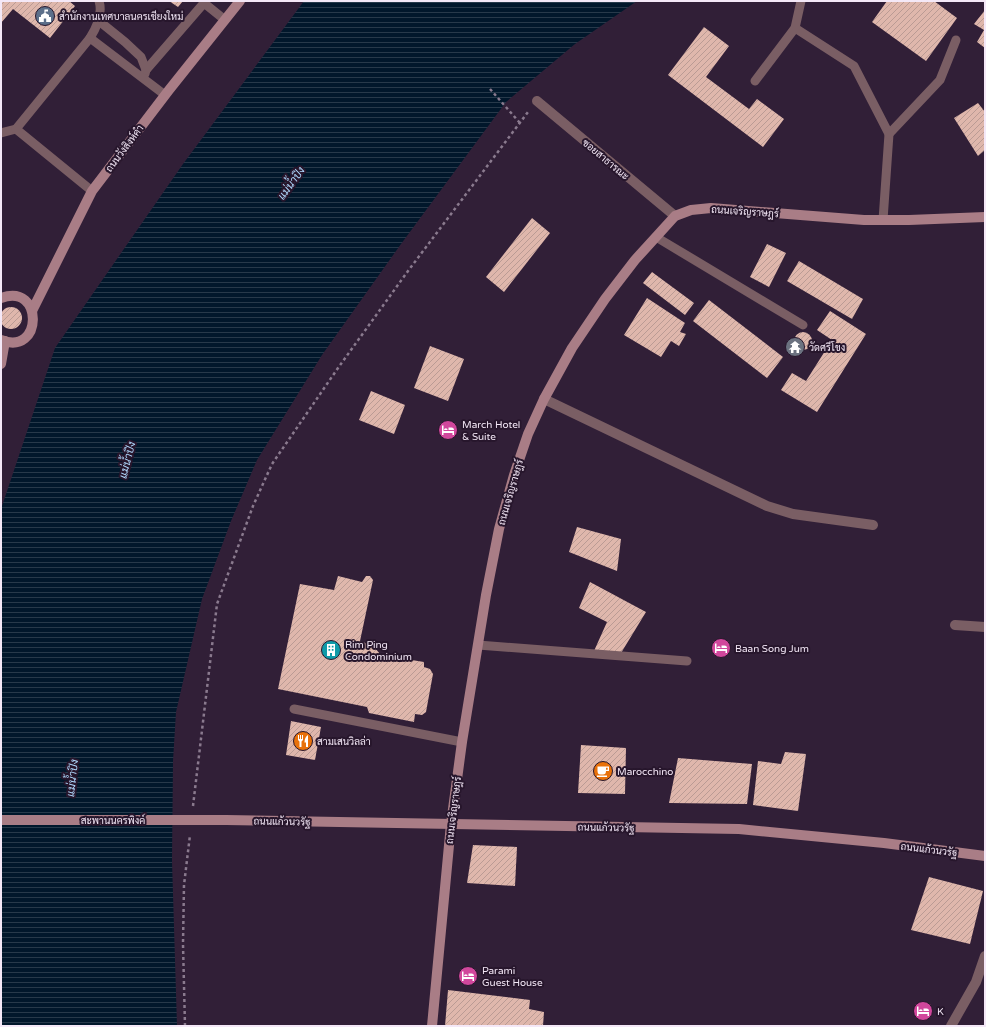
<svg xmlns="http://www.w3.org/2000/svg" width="986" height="1027" viewBox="0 0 986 1027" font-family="'Varela Round',Sarabun,sans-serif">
<defs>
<pattern id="water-rules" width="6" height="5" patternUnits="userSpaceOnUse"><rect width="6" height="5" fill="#01172b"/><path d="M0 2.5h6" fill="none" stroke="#27394a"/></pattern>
<pattern id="building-hatch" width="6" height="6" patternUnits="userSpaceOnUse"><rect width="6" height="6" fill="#dfb7ac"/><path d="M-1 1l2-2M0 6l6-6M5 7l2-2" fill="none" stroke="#ba9b94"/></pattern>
</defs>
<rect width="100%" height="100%" fill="#311f37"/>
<polygon fill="url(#water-rules)" points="304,1 637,1 575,44 506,102 401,244 322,355 257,460 231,521 202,599 176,712 173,761 172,861 177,1026 1,1026 1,509 55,348 183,164"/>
<g fill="url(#building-hatch)">
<polygon points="1,1 69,1 75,6 50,38 13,9 1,23"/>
<polygon points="169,1 183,1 178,7"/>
<polygon points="887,1 934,1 957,18 926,61 872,22"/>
<polygon points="985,10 985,48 977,42 984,30 974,24"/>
<polygon points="704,27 729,46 706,77 749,109 757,99 784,119 763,147 668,75"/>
<polygon points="978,103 985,112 985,150 978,156 954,118"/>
<polygon points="532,218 550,233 504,292 486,277"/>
<polygon points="767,244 786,253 769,287 750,277"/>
<polygon points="799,261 863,299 852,319 787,281"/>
<polygon points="652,272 694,303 685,315 643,283"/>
<polygon points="647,298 685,323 680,332 686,334 679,346 671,341 661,357 624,335"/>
<polygon points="709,300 783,357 767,378 693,321"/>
<circle cx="11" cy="318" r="11"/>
<polygon points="830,311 866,334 817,412 781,390 792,373 806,381 832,340 817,330"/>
<circle cx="803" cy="341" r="9"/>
<polygon points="430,346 464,359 448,401 414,388"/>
<polygon points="371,391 405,405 394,434 359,420"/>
<polygon points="577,527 621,539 617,571 569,552"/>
<polygon points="338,576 362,582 366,576 370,576 373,580 360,641 373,646 381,655 424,662 424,667 430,669 433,674 426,712 422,715 415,714 414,722 369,713 367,707 278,689 300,584 334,590"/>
<polygon points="590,582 646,612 621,653 594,651 607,622 579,608"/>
<polygon points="291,721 321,727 315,760 286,755"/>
<polygon points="581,745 626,748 625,794 578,793"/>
<polygon points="785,752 806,754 798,811 753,805 758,761 781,764"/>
<polygon points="678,758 752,764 747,804 669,803"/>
<polygon points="473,845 517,847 515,886 467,883"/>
<polygon points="929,877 983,891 970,944 911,930"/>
<polygon points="448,990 530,1000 529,1009 544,1012 543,1026 445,1026"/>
</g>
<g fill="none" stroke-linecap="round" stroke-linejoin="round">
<g stroke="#8a7a8e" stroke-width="2.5" stroke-dasharray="3 3" stroke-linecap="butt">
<polyline points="490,89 520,123"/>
<polyline points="193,806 217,604 253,506 272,464 338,368 408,271 528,112"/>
<polyline points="185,1026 183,944 184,885 190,835"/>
</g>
<g stroke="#7a5e64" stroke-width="9">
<polyline points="99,21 125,42 141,57 146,70 145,74"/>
<polyline points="795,28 854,66 889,134 883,220"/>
<path d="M90,38C97,27 103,14 99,1"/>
<polyline points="146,70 204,3 225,20"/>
<polyline points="755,81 795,28 801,1"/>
<polyline points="1,133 16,129"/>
<polyline points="889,134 940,80 956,40"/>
<polyline points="92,191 16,129 90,38 165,95"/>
<polyline points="656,237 803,325"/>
<polyline points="478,645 687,661"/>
<polyline points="294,709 462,742"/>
</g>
<g stroke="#7a5e64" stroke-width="10">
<polyline points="537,101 675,216"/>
<polyline points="544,399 767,506 793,514 873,525"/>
<polyline points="955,625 985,627"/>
<polyline points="951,1026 976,982 985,956"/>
</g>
<g stroke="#a97d86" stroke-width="10">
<path d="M1,298C44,282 43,357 1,340"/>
<polyline points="32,311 92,191 169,90 240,1"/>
<polyline points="1,364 5,341"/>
<polyline points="1,820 226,820 739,829 884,843 985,856"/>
<polyline points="432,1026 451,824 462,742 486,595 499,529 514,475 528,434 544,399 572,348 605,299 635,260 675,216 691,210 711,208 864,220 909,220 985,217"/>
</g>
</g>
<defs>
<symbol id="civic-disc" viewBox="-11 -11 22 22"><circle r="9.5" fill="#5c6f8a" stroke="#27162c"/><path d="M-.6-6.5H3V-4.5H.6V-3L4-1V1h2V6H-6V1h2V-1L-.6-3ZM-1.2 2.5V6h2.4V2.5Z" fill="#fff"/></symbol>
<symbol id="temple-disc" viewBox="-11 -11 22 22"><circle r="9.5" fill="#6b7280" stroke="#27162c"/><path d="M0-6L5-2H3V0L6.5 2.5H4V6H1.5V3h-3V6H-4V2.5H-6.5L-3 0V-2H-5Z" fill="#fff"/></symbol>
<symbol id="hotel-disc" viewBox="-11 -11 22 22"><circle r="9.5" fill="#d1479c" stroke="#27162c"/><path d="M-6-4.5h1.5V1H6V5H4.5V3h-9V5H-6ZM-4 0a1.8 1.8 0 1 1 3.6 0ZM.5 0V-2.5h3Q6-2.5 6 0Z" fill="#fff"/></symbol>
<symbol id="building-disc" viewBox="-11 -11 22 22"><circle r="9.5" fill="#0f9aa8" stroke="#27162c"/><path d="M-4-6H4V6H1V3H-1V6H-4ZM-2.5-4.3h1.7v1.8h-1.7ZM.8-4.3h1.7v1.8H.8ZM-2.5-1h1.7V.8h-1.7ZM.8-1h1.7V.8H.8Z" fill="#fff"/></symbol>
<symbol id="restaurant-disc" viewBox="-11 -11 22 22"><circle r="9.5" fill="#e8710a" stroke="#27162c"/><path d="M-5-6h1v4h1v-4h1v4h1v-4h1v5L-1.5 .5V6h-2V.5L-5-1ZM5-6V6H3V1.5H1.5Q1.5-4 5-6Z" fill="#fff"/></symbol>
<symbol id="cafe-disc" viewBox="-11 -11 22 22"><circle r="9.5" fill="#e8710a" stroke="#27162c"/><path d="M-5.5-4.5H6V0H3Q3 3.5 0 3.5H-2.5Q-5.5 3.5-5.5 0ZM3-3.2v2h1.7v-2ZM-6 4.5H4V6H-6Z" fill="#fff"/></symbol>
</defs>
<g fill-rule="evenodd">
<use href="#civic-disc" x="34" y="5" width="22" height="22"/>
<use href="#temple-disc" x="784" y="336" width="22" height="22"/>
<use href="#hotel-disc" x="437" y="419" width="22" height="22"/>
<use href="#hotel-disc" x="710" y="637" width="22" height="22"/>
<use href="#building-disc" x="320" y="639" width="22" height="22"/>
<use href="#restaurant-disc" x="292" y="730" width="22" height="22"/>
<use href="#cafe-disc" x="592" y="760" width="22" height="22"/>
<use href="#hotel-disc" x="457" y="965" width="22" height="22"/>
<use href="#hotel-disc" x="912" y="1000" width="22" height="22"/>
</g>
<g text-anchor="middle" stroke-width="4" stroke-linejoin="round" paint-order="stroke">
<g font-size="10" fill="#f4e8f7" stroke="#27162c" text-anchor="start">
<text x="59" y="20">สำนักงานเทศบาลนครเชียงใหม่</text>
<text x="809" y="351">วัดศรีโขง</text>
<text x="462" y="428">March Hotel<tspan x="462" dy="12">&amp; Suite</tspan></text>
<text x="345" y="648">Rim Ping<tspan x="345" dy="12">Condominium</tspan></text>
<text x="735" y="652">Baan Song Jum</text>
<text x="317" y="745">สามเสนวิลล่า</text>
<text x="617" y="775">Marocchino</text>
<text x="482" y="974">Parami<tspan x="482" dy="12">Guest House</tspan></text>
<text x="937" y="1015">K</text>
</g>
<g font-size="10" fill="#f4e8f7" stroke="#27162c">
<text transform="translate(124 148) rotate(-53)" y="4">ถนนวังสิงห์คำ</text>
<text transform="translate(606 159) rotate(40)" y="4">ซอยสาธารณะ</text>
<text transform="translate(745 211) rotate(4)" y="4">ถนนเจริญราษฎร์</text>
<text transform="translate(510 492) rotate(-74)" y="4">ถนนเจริญราษฎร์</text>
<text transform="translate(453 810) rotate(-83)" y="4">ถนนเจริญราษฎร์</text>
<text x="113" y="824">สะพานนครพิงค์</text>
<text transform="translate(282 821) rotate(1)" y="4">ถนนแก้วนวรัฐ</text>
<text transform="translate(606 827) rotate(1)" y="4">ถนนแก้วนวรัฐ</text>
<text transform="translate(929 849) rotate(7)" y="4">ถนนแก้วนวรัฐ</text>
</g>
<g font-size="11" font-style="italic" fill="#b0d8fd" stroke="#27162c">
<text transform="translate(291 183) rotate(-54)" y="4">แม่น้ำปิง</text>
<text transform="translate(127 460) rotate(-76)" y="4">แม่น้ำปิง</text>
<text transform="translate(72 778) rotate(-84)" y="4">แม่น้ำปิง</text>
</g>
</g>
<rect width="986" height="1027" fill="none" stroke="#f4e8f7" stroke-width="4"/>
</svg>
